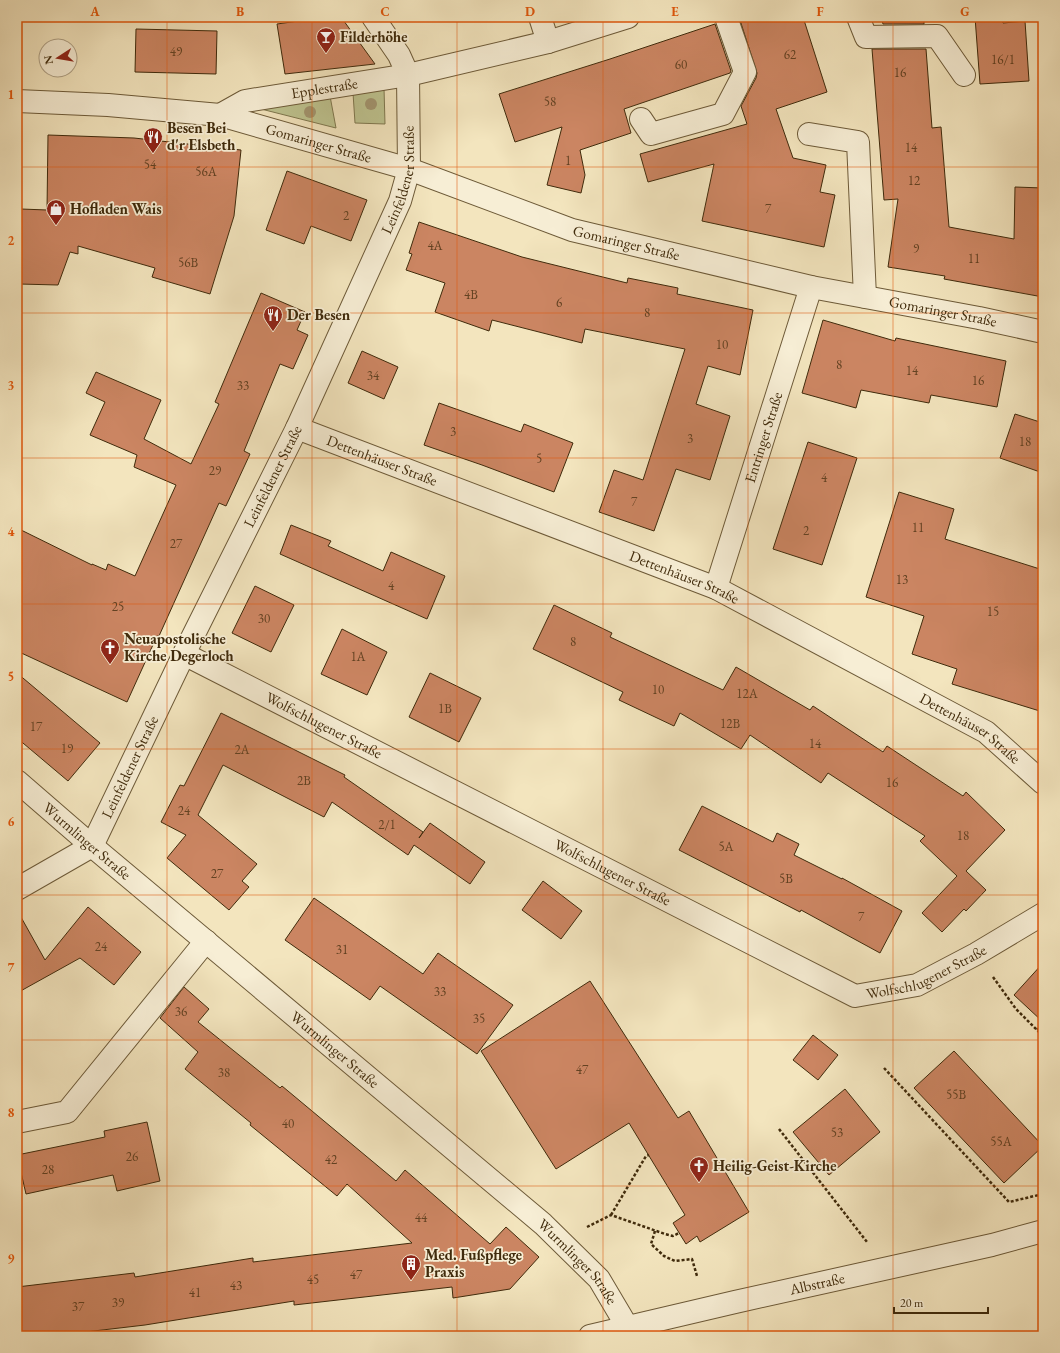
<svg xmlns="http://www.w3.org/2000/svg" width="1060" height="1353" viewBox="0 0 1060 1353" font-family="'EB Garamond',serif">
<rect width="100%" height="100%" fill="#f3e5be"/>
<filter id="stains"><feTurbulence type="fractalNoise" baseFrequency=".005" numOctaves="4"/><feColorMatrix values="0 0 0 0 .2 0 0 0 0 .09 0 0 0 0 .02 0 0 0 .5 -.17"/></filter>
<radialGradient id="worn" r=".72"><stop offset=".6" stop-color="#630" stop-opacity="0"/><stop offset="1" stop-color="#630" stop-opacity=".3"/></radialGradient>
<g fill="#bec38f" stroke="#7f774e">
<polygon points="384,88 385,124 355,123 353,93"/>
<polygon points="330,96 336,128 261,109"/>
</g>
<g fill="#cb8562" stroke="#402b0c">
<polygon points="327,17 341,17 375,64 285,74 277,24"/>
<polygon points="739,17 803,17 827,92 776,109 793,158 826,165 820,192 835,195 824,247 702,221 714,164 648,182 640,154 747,124 741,106 756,78 757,73"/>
<polygon points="881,17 924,17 924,24 883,24"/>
<polygon points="975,17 1002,17 1003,23 1025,21 1029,81 980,84"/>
<polygon points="715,24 731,71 730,73 624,109 631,133 580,150 585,175 581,193 547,185 562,127 515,142 499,94 610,59"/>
<polygon points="136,29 217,31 216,74 135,72"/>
<polygon points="872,49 926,49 932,128 941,127 949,227 1014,239 1015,187 1043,188 1043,297 944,279 945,276 888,267 898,199 884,200"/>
<polygon points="48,135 134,138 241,150 234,216 210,294 152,277 155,268 78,246 78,254 70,252 58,285 19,284 21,209 47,210"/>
<polygon points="287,171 367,200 351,241 311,226 304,244 266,230"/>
<polygon points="419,222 522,257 627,283 628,278 678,288 677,294 753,310 740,375 708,366 696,404 730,416 710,480 676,469 654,531 599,512 614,470 643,480 685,349 585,329 582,343 492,320 489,331 435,312 445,283 406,270 412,254 409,253"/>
<polygon points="261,293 305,312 297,330 308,335 293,369 280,364 244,451 250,454 226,506 219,503 159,636 157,636 127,702 17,651 17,528 92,565 92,564 106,570 108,564 135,576 176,485 134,467 137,455 90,435 105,402 86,393 96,372 161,400 144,439 191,464 219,404 215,402"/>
<polygon points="823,320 895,341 896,338 1006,361 997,407 931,395 929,403 861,390 856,408 802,393"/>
<polygon points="362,351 398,367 384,399 348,383"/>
<polygon points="439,403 521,432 524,424 573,443 554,492 482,465 424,445"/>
<polygon points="1015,414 1043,423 1043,473 1000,458"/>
<polygon points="808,442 857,458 822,565 773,549"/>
<polygon points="899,492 954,509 945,539 1043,570 1043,712 952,684 957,669 912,654 924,616 866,597"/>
<polygon points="291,525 331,541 328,546 383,571 391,552 445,576 427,619 280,554"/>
<polygon points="255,586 294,605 271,652 232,633"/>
<polygon points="554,605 612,633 610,637 723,690 736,667 810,710 813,706 883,752 887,746 963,796 966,792 1005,830 966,871 986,890 966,911 964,909 942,932 922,913 957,876 920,841 925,836 828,773 821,783 750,735 741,749 680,713 674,726 619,700 623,692 533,649"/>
<polygon points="342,629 387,652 367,695 321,674"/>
<polygon points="17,673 100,743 68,781 17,738"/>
<polygon points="430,673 481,698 459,742 409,717"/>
<polygon points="221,713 345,775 344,777 423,832 419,838 430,823 485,862 470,884 414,845 408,855 332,802 324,817 223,765 198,815 257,864 242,881 249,887 229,910 167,858 186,835 161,822 180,785 184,786"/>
<polygon points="702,806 773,842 777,833 799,844 794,855 842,879 842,878 902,911 880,953 801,910 800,912 679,850"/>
<polygon points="543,881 582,911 561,939 522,910"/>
<polygon points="314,898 423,974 438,953 513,1005 477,1054 380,986 370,1000 285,940"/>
<polygon points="88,907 141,952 114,985 80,958 17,993 17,910 45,960"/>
<polygon points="1043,963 1043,1022 1014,995"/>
<polygon points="590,981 678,1118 689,1111 749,1212 700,1242 697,1236 686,1244 673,1223 685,1215 629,1123 556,1169 481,1051"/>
<polygon points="184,987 209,1009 198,1022 280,1088 282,1086 396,1181 405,1170 490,1244 506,1227 539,1257 510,1289 453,1298 452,1287 294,1305 294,1301 145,1325 51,1336 17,1336 17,1287 134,1273 135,1277 253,1258 253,1262 412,1243 347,1184 337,1196 250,1125 251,1123 185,1069 198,1052 160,1018"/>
<polygon points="813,1035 838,1055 818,1080 793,1060"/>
<polygon points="954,1051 1043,1146 1004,1183 914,1088"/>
<polygon points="845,1089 880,1132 829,1175 793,1132"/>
<polygon points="147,1122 160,1181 117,1191 113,1175 26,1194 17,1155 105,1137 104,1131"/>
</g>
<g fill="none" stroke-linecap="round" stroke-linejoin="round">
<defs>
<g id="minor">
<polyline points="540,17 548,42"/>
<polyline points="858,17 866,37 937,36 964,75"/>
<path id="s1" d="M17,101L108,105L220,115L409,169L572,230L811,287L979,318L1043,332"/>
<path id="s2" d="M220,115L245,101L408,75L548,42L628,17"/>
<polyline points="641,119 651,134 723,114 745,72 726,17"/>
<polyline points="809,134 858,142 865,297"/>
<path id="s3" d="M297,428L716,588L986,732L1043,783"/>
<path id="s4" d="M716,588L811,287"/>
<path id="s5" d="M184,654L855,996L917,985L976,954L1043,914"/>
<path id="s6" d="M17,781L92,846L543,1224L599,1279L628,1328L629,1336"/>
<path id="s7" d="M17,889L92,846L184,654L297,428L400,201L409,169L408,75L399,55L373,17"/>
<polyline points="17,1122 67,1112 206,941"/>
<path id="s8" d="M590,1336L735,1302L992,1245L1043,1231"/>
</g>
</defs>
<use href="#minor" stroke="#6d5a38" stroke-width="24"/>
<g stroke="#402b0c" stroke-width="2.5" stroke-dasharray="3 2" stroke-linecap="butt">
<polyline points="993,977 1016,1009 1043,1036"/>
<polyline points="1037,1030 1043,1025"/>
<polyline points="884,1068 1009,1202 1043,1194"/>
<polyline points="779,1129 867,1242"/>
<polyline points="611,1215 646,1156 649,1155"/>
<polyline points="587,1227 611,1215 665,1234 673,1236 679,1233"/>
<polyline points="655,1231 651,1244 664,1256 675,1261 692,1259 697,1276"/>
</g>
<use href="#minor" stroke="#f7eed5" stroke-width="22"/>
</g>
<g fill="#a2946e">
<circle cx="371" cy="104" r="6"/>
<circle cx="310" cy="112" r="6"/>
</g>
<path fill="none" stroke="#e0570c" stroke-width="1" stroke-opacity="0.55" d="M167,17V1336M312,17V1336M457,17V1336M603,17V1336M748,17V1336M893,17V1336M17,167H1043M17,313H1043M17,458H1043M17,604H1043M17,749H1043M17,895H1043M17,1040H1043M17,1186H1043"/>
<defs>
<symbol id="bar-pin" viewBox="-11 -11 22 30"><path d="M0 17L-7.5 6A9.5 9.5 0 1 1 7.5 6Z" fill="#8f2418" stroke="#f7eed5"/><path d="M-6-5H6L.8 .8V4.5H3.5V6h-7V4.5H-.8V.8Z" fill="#fff"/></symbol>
<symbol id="restaurant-pin" viewBox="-11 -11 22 30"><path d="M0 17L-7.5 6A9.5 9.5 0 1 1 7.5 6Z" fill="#8f2418" stroke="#f7eed5"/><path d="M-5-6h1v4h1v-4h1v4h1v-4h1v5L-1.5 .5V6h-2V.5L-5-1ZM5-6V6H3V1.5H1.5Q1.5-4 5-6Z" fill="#fff"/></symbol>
<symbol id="shop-pin" viewBox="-11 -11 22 30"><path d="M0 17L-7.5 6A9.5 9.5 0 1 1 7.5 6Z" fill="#8f2418" stroke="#f7eed5"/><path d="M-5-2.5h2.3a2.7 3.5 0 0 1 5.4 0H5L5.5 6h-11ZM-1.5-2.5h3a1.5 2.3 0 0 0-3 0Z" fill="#fff"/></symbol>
<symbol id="church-pin" viewBox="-11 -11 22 30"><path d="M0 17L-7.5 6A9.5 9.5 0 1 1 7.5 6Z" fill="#8f2418" stroke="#f7eed5"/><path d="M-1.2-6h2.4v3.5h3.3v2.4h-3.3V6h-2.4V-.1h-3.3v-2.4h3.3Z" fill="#fff"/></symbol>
<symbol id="building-pin" viewBox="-11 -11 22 30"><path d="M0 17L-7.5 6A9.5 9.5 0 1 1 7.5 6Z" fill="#8f2418" stroke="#f7eed5"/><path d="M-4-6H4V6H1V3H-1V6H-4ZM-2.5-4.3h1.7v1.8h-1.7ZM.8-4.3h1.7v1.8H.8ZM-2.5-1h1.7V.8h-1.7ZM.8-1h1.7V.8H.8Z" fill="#fff"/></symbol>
</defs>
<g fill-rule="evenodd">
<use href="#bar-pin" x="315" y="26" width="22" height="30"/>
<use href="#restaurant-pin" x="142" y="126" width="22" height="30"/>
<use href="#shop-pin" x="45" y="198" width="22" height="30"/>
<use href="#restaurant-pin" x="262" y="304" width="22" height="30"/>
<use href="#church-pin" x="99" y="637" width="22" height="30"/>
<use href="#church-pin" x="688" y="1155" width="22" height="30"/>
<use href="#building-pin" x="400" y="1253" width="22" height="30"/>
</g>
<g text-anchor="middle" stroke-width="3.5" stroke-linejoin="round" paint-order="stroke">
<g font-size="13" fill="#634222">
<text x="176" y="56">49</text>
<text x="790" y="59">62</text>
<text x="1003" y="64">16/1</text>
<text x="681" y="69">60</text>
<text x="900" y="77">16</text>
<text x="550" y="106">58</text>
<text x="911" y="152">14</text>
<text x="568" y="165">1</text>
<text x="150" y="169">54</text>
<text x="206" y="176">56A</text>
<text x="914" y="185">12</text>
<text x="768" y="213">7</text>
<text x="346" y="220">2</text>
<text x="435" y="250">4A</text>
<text x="916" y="253">9</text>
<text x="974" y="263">11</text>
<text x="188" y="267">56B</text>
<text x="471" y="299">4B</text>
<text x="559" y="307">6</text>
<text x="647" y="317">8</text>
<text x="722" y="349">10</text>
<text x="839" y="369">8</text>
<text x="912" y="375">14</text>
<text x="373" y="380">34</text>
<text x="978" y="385">16</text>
<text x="243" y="390">33</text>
<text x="453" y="436">3</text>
<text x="690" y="443">3</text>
<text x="1025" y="446">18</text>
<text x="539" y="463">5</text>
<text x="215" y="475">29</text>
<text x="824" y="482">4</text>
<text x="634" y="506">7</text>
<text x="918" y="532">11</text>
<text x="806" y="535">2</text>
<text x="176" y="548">27</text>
<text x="902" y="584">13</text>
<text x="391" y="590">4</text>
<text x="118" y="611">25</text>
<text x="993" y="616">15</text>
<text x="264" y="623">30</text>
<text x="573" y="646">8</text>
<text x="358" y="661">1A</text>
<text x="658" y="694">10</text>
<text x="747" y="698">12A</text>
<text x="445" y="713">1B</text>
<text x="730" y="728">12B</text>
<text x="36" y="731">17</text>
<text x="815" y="748">14</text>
<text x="67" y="753">19</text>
<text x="242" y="754">2A</text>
<text x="304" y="785">2B</text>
<text x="892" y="787">16</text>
<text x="184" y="815">24</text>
<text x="387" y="829">2/1</text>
<text x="963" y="840">18</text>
<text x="726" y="851">5A</text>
<text x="217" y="878">27</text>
<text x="786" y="883">5B</text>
<text x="861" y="921">7</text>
<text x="101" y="951">24</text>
<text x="342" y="954">31</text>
<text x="440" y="996">33</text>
<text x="181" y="1016">36</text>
<text x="479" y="1023">35</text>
<text x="582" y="1074">47</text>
<text x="224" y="1077">38</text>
<text x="956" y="1099">55B</text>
<text x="288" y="1128">40</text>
<text x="837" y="1137">53</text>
<text x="1001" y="1146">55A</text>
<text x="132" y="1161">26</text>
<text x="331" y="1164">42</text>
<text x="48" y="1174">28</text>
<text x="421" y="1222">44</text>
<text x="356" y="1279">47</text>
<text x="313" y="1284">45</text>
<text x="236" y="1290">43</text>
<text x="195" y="1297">41</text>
<text x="118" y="1307">39</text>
<text x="78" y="1311">37</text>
</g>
<g font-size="15" font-weight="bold" fill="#402b0c" stroke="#f7eed5" text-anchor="start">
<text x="340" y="42">Filderhöhe</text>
<text x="167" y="133">Besen Bei<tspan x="167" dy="17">d'r Elsbeth</tspan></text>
<text x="70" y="214">Hofladen Wais</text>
<text x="287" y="320">Der Besen</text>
<text x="124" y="644">Neuapostolische<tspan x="124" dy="17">Kirche Degerloch</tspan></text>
<text x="713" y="1171">Heilig-Geist-Kirche</text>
<text x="425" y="1260">Med. Fußpflege<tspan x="425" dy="17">Praxis</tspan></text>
</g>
<g font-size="15" fill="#402b0c" stroke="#f7eed5">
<text dy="5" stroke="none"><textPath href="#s2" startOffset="109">Epplestraße</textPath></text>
<text dy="5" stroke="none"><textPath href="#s1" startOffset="306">Gomaringer Straße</textPath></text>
<text dy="5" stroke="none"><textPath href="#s7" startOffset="822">Leinfeldener Straße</textPath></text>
<text dy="5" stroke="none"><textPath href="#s1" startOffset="630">Gomaringer Straße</textPath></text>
<text dy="5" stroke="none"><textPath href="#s1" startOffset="954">Gomaringer Straße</textPath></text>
<text dy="5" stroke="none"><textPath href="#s4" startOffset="158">Entringer Straße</textPath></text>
<text dy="5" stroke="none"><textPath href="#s3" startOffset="91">Dettenhäuser Straße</textPath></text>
<text dy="5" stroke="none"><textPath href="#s7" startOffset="498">Leinfeldener Straße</textPath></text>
<text dy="5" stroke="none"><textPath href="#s3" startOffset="415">Dettenhäuser Straße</textPath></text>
<text dy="5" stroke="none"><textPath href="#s5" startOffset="157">Wolfschlugener Straße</textPath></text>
<text dy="5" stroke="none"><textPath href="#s3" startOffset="739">Dettenhäuser Straße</textPath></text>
<text dy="5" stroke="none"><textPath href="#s7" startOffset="174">Leinfeldener Straße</textPath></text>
<text dy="5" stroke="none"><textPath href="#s6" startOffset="92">Wurmlinger Straße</textPath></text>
<text dy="5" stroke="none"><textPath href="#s5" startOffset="481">Wolfschlugener Straße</textPath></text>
<text dy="5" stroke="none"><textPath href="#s5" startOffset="829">Wolfschlugener Straße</textPath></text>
<text dy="5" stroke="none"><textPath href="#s6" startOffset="416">Wurmlinger Straße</textPath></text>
<text dy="5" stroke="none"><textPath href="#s6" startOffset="739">Wurmlinger Straße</textPath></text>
<text dy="5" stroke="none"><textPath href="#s8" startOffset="233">Albstraße</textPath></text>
</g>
</g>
<rect width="1060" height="1353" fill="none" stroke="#f3e5be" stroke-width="44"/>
<g transform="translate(58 58) rotate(258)"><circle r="19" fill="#f7eed5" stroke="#aea085"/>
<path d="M0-3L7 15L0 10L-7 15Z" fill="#8f2418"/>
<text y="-6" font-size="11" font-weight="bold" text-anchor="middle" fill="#402b0c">N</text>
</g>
<path d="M894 1307v6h94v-6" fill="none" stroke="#402b0c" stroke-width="2"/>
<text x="900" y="1307" font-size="12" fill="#402b0c" stroke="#f7eed5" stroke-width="3" paint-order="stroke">20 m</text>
<rect x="22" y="22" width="1016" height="1309" fill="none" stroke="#e0570c" stroke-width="1.5"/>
<g font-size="13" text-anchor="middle" font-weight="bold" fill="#e0570c">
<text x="95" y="16">A</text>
<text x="240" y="16">B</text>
<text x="385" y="16">C</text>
<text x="530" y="16">D</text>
<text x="675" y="16">E</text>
<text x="820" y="16">F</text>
<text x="965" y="16">G</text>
<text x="11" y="99">1</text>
<text x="11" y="245">2</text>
<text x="11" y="390">3</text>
<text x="11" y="536">4</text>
<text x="11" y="681">5</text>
<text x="11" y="826">6</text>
<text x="11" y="972">7</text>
<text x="11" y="1117">8</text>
<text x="11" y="1263">9</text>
</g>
<rect width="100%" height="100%" filter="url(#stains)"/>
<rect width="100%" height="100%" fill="url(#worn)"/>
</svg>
